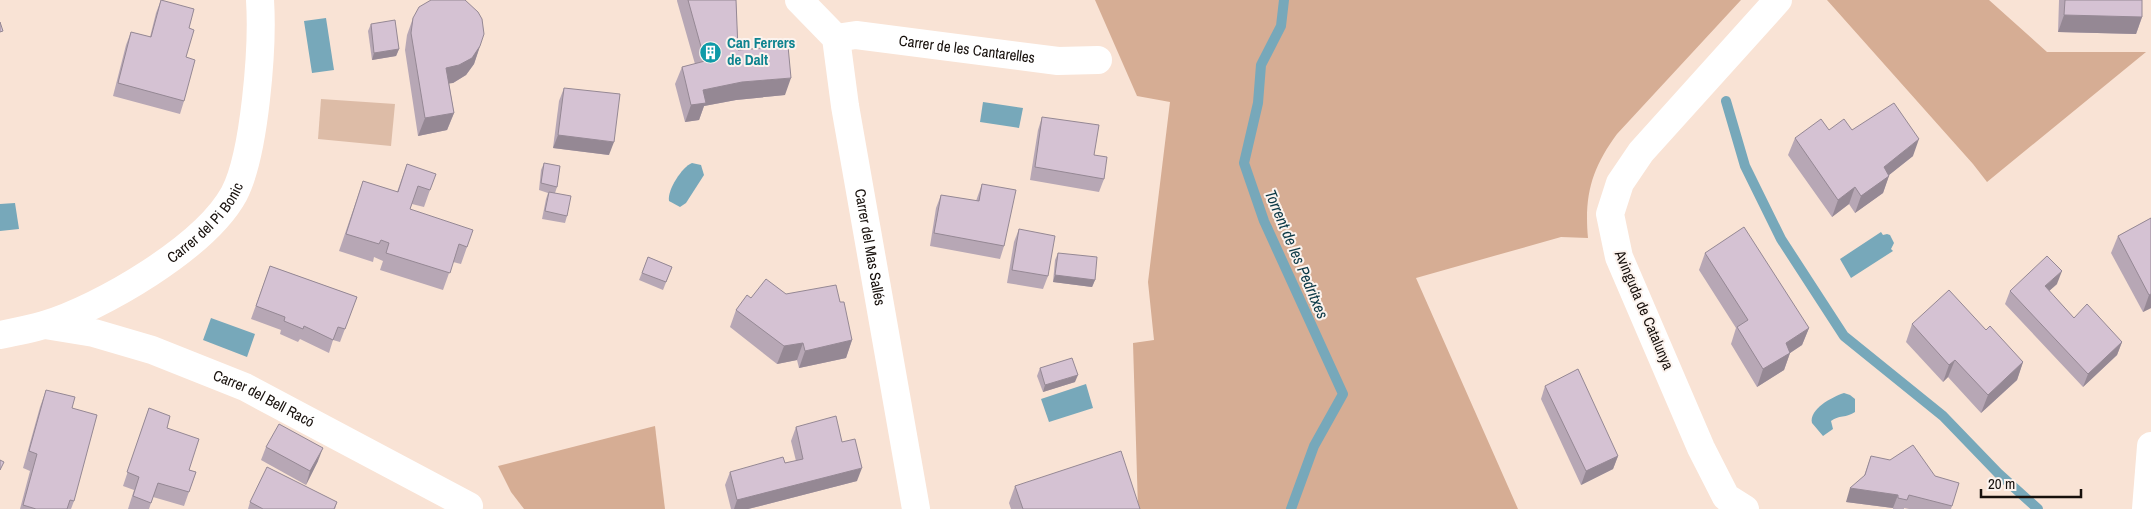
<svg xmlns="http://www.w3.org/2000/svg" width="2151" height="509" viewBox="0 0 2151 509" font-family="'Archivo Narrow',sans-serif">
<rect width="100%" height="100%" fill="#f9e3d5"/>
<polygon fill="#ddbca7" points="321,99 395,104 391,146 318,139"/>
<g fill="#d6ad94">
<path d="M1095,0H1741L1617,134C1592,168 1584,195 1588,238L1561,237L1416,278L1518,509H1138L1133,343L1154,340L1148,282L1170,102L1137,96Z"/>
<polygon points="1827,0 1989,0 2047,52 2146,52 1987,182 1973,164"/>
<polygon points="655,426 665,509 524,509 511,492 498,466"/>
</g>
<g fill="#77a8ba">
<polygon points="326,18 334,70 312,73 304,21"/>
<polygon points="983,102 1023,108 1019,128 980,122"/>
<path d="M692,163L701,165L704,175L686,203L680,207L669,201C667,190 682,167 692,163Z"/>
<polygon points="15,203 19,229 0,231 0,204"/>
<polygon points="1881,232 1883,235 1887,234 1890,235 1894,243 1891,249 1893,251 1851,278 1840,259"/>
<polygon points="211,318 255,334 247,357 203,340"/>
<polygon points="1086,384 1093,408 1049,422 1041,399"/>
<path d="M1844,393L1850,395L1855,399V412C1847,418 1838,415 1831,421L1833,429L1823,436L1812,423C1809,409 1832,397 1844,393Z"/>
</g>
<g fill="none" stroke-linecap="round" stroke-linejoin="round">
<g stroke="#77a8ba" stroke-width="10">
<polyline points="1284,0 1281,26 1261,65 1258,103 1244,163 1264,221 1343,394 1314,446 1291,509"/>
<polyline points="1726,101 1745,166 1781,239 1844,336 1943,416 1998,473 2038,509"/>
</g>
<g stroke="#fff" stroke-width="28">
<path id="s1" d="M799,0L836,38L845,106L916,509"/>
<path id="s2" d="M836,38L856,35L1058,61L1098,60"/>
<path id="s3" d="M45,325L94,333L152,350L245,387L469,506"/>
<path id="s4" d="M0,335C15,332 30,329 44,325C101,308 205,247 234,194C255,154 263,46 260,0"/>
<polyline points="1745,509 1726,497 1701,448 1619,257 1610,214 1620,183 1641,152 1778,0"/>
<polyline points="2146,509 2151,446"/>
</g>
</g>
<g fill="#b7a7b5">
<polygon points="161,0 189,28 186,57 184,101 180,114 113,96 126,45 131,32 150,37 156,13"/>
<polygon points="677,0 736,0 738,50 785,95 736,100 704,106 699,120 685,122 675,84 682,67 695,64 677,1"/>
<polygon points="2059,0 2142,0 2142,17 2136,34 2058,32"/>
<polygon points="413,18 480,46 474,64 466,75 453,83 449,83 454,113 447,130 418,136 405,50 407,35"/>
<polygon points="371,24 399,49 396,56 372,60 368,31"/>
<polygon points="564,88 609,155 553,148 559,101"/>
<polygon points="1042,117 1094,155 1104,179 1099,192 1030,180 1038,130"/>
<polygon points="1829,130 1852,130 1913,156 1889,175 1883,193 1855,213 1849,204 1832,217 1788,155 1795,138"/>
<polygon points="544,163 557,187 555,193 567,216 565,223 542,219 546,199 548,193 539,190 541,170"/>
<polygon points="407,164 430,190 424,207 412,204 410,209 467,247 461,264 453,262 443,290 380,270 383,261 374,257 373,262 339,251 363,181 397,192"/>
<polygon points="982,184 1004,246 1000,259 930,246 936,208 941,195 976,201"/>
<polygon points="2151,218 2151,308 2143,312 2111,253 2118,236"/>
<polygon points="1019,229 1048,276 1043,289 1007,283 1014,242"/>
<polygon points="1058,253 1095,280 1092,287 1053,282 1055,260"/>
<polygon points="1705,253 1809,328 1802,345 1790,353 1784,370 1757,387 1731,344 1736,328 1699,270"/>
<polygon points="648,257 672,267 663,290 639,280"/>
<polygon points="270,266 357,297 340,342 333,340 329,353 300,339 298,342 280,334 281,330 251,319"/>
<polygon points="2057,284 2049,291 2074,318 2122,342 2117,355 2083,387 2005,304 2010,291"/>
<polygon points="786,294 840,302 852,340 846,358 799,368 797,360 777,364 730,327 736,310 751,298"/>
<polygon points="1912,324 1986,330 2023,362 2017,380 1981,413 1948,377 1943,382 1906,342"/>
<polygon points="1040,368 1075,382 1043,392 1037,376"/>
<polygon points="1545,386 1618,456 1613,469 1581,485 1541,399"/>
<polygon points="46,390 72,408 74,501 71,509 20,509 30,471 23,468 40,407"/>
<polygon points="149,408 167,428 189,470 196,472 184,506 153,497 149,509 128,509 134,490 123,486"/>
<polygon points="796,427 842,442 857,481 748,509 731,509 725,485 730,472 796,461 791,441"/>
<polygon points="266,447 318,461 306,485 261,460"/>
<polygon points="1871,456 1952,506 1951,509 1909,509 1904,508 1904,509 1893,509 1893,508 1846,502 1864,476"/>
<polygon points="1015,486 1140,509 1011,509 1009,503"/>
<polygon points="250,502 337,502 335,509 248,509"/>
</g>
<g fill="#958894">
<polygon points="2064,15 2142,17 2136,34 2058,32"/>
<polygon points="480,46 474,64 466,75 453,83 440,85 446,68"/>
<polygon points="399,49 396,56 372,60 374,53"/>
<polygon points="791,78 785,95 736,100 704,106 699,120 685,122 691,105 703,90 742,82"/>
<polygon points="454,113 447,130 418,136 425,118"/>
<polygon points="558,135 614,142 609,155 553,148"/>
<polygon points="1919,139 1913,156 1884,179 1889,176 1883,193 1855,213 1861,196 1884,167"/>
<polygon points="1855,187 1849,204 1832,217 1838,200"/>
<polygon points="2062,271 2057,284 2040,299 2045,286"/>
<polygon points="1055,275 1095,280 1092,287 1053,282"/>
<polygon points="2151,294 2151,308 2143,312 2149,295"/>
<polygon points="1809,328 1802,345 1790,353 1784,370 1757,387 1763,369 1786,343"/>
<polygon points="852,340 846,358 799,368 805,351"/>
<polygon points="2122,342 2117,355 2083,387 2088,374"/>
<polygon points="803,343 797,360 777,364 784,346"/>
<polygon points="1955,360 1948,377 1943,382 1949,365"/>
<polygon points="2023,362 2017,380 1981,413 1988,395"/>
<polygon points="1078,375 1075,382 1043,392 1045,385"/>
<polygon points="323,448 318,461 306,485 310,471"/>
<polygon points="1618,456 1613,469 1581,485 1586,471"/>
<polygon points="862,468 857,481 748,509 734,509 737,500"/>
<polygon points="1850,488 1898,495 1893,508 1846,502"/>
</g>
<g fill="#d5c2d3" stroke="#958894">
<polygon points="161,0 194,9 189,28 194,30 186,57 195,60 184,101 118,83 131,32 151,37"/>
<polygon points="431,0 465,0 478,12 482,19 484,34 480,46 472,58 459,65 446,68 454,113 425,118 411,33 413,18 419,7"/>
<polygon points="688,0 736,0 738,50 788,46 791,78 742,82 703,90 706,103 691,105 682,67 705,61"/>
<polygon points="2065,0 2142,0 2142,17 2064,15"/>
<polygon points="395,20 399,49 374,53 371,24"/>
<polygon points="0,22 3,31 0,32"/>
<polygon points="564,88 620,94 614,142 558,135"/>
<polygon points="1894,103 1919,139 1884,167 1889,176 1861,196 1855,187 1838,200 1795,138 1821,119 1829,130 1844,119 1852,130"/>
<polygon points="1042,117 1099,125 1094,155 1107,157 1104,179 1035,167"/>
<polygon points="544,163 560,166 557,187 541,183"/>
<polygon points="407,164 436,174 430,190 418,186 410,209 473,230 467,247 459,244 450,273 386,253 389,243 381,240 379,244 346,234 363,181 398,192"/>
<polygon points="982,184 1016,190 1004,246 934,233 941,195 979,201"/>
<polygon points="549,192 571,196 567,216 545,211"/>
<polygon points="2151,218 2151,294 2149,295 2118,236"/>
<polygon points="1744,227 1809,328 1786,343 1790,353 1763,369 1737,327 1748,320 1705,253"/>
<polygon points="1019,229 1055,236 1048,276 1012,270"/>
<polygon points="1058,253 1097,257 1095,280 1055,275"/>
<polygon points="2047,256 2062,271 2045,286 2074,318 2087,304 2122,342 2088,374 2010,291"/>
<polygon points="648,257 672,267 666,282 642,273"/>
<polygon points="270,266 357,297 345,329 338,327 333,340 304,326 303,329 284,321 285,317 256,306"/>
<polygon points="766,279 786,294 836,285 840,302 844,302 852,340 805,351 803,343 784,346 736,310 747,295 751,298"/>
<polygon points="1949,290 1986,330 1990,326 2023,362 1988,395 1955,360 1949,365 1912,324"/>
<polygon points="1072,358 1078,375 1045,385 1040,368"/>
<polygon points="1578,369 1618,456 1586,471 1545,386"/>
<polygon points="46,390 75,397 72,408 97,415 74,501 70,500 67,509 36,509 23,505 37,454 29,451"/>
<polygon points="149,408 170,416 167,428 199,439 189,470 196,472 189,492 158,483 151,503 133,496 139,477 127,472"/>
<polygon points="836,416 842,442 855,439 862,468 737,500 730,472 783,457 785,463 803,459 796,427"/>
<polygon points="279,424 323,448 310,471 266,447"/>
<polygon points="1913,445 1935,476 1959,483 1952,506 1909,495 1907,500 1898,498 1898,495 1850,488 1865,475 1871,456 1890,460"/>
<polygon points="1121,451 1140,509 1023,509 1015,486"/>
<polygon points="0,460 4,462 0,470"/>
<polygon points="267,467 337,502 334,509 263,509 250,502"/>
</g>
<defs>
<symbol id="building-disc" viewBox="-11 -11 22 22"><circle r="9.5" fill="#0f9aa8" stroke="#fcf3ee"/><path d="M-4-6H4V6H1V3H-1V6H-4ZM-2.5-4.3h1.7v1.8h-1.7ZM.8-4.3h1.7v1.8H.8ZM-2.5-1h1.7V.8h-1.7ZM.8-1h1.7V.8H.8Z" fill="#fff"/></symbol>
</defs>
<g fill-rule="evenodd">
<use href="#building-disc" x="698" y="40" width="25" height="25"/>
</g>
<g text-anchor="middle" stroke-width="4" stroke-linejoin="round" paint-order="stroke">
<g font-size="15" font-weight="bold" fill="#0d838f" stroke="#fcf3ee" text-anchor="start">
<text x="727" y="48">Can Ferrers<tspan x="727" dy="17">de Dalt</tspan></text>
</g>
<g font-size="15" fill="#17100c" stroke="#fcf3ee">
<text dy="5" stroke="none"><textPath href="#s2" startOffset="132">Carrer de les Cantarelles</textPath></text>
<text dy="5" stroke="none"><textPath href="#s4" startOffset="239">Carrer del Pi Bonic</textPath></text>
<text dy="5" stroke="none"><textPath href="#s1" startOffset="265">Carrer del Mas Sallés</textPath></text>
<text transform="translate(1644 310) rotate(67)" y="5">Avinguda de Catalunya</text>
<text dy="5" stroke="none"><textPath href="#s3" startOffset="232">Carrer del Bell Racó</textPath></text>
</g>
<g font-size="16" font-style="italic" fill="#0a3846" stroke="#fcf3ee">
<text transform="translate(1297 254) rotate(67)" y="6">Torrent de les Pedritxes</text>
</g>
</g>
<path d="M1981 489v8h100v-8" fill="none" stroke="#17100c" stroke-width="2.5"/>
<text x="1988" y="489" font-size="15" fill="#17100c" stroke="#fcf3ee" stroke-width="4" paint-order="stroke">20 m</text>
</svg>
